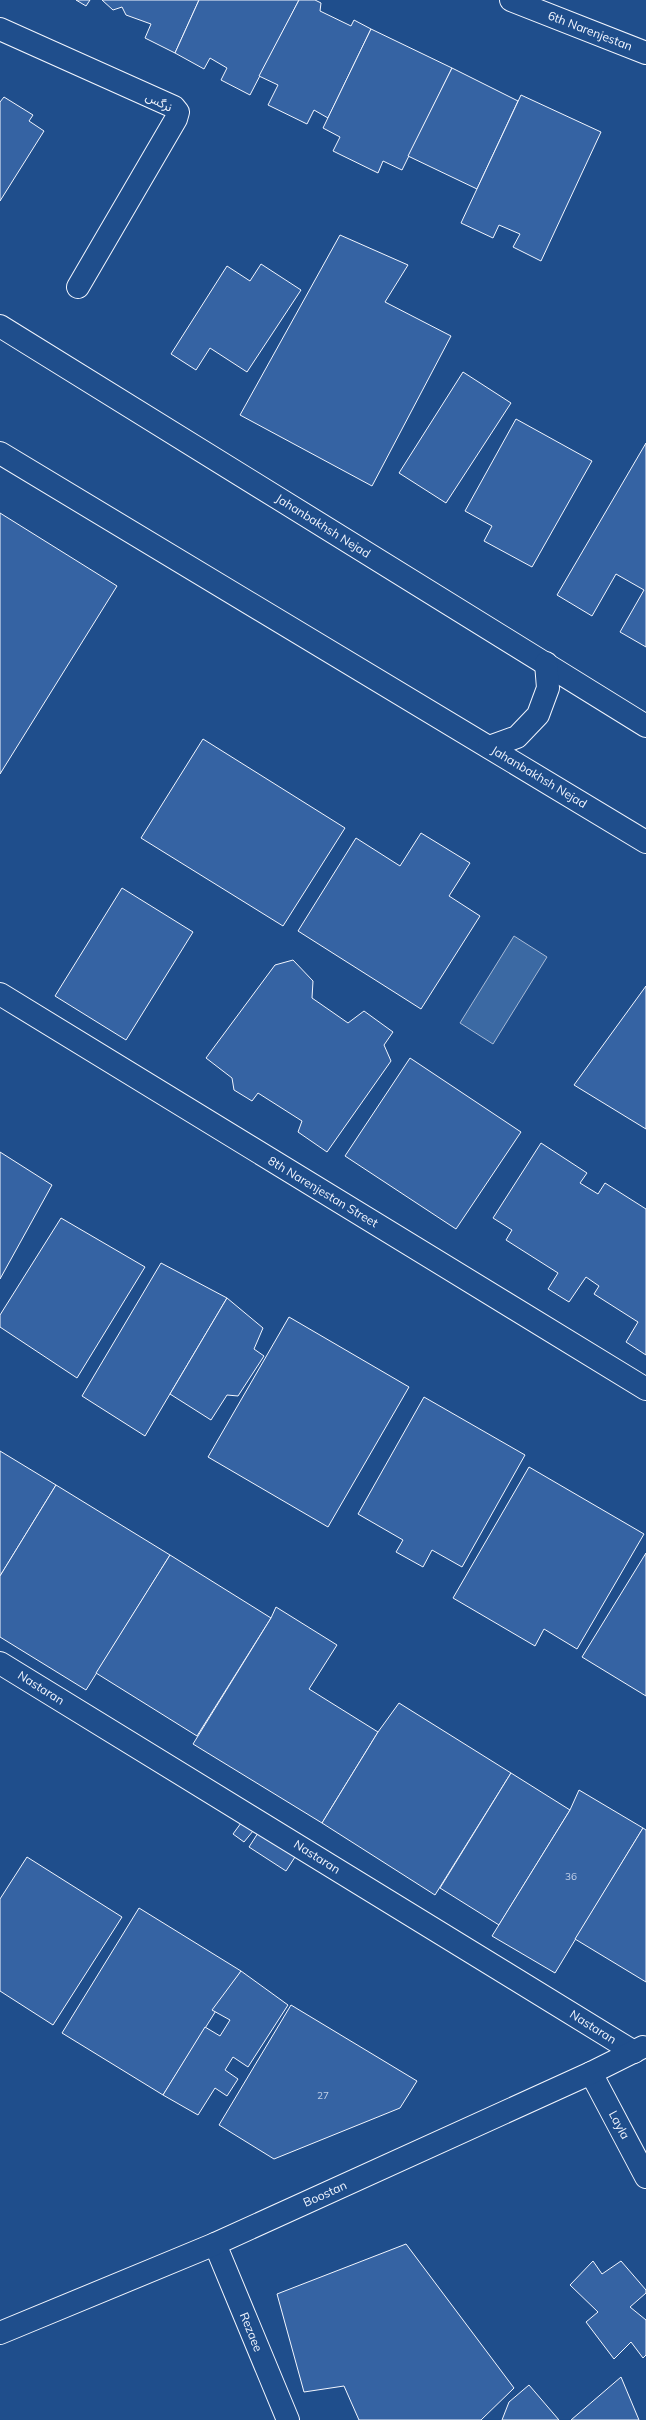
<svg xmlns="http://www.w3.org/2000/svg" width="646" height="2420" viewBox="0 0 646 2420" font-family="Mulish,'Noto Sans Arabic',sans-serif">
<rect width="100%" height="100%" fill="#1f4e8c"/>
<polygon fill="#3b69a3" stroke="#a8bbd7" points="514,936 547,957 493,1044 460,1023"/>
<g fill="#3563a3" stroke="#f2f6ff">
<polygon points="76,0 90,0 86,6"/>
<polygon points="102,0 199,0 175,53 145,38 151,24 126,15 122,7 113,10"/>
<polygon points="199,0 299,0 250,95 221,80 227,68 210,58 204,69 175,53"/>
<polygon points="299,0 315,0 321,3 320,11 351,26 354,20 371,29 328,118 314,110 307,124 268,105 278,85 259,76"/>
<polygon points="371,29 452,68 402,170 383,161 378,173 333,151 340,137 323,128"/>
<polygon points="452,68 518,101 477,189 408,156"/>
<polygon points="521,95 601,132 541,261 513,247 520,234 499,225 493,238 461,223"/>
<polygon points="4,97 33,115 29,121 44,131 0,201 0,102"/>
<polygon points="340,235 408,265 385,302 451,336 372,486 240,415"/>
<polygon points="261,264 301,290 247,372 210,348 196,370 171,354 227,266 250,281"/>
<polygon points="463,372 511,403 446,503 399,473"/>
<polygon points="516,419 592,461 532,567 484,541 492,526 465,511"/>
<polygon points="646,443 646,647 620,632 644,590 616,574 592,616 557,595"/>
<polygon points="0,513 117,586 0,774"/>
<polygon points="203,739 345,828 283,926 141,838"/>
<polygon points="421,833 470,863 449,896 480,916 421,1009 298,931 356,838 400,866"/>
<polygon points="122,888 193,932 126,1040 55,996"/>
<polygon points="293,960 313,981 312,998 348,1023 364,1011 393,1032 384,1045 391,1061 327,1152 298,1132 302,1121 258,1093 252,1101 234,1090 232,1078 206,1058 275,965"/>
<polygon points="646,986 646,1129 574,1085"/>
<polygon points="410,1058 521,1132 456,1229 345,1156"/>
<polygon points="541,1143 587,1173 580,1183 598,1194 605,1183 646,1209 646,1355 626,1342 638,1322 594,1294 599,1286 586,1277 569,1302 548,1289 558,1273 506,1240 512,1230 493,1218"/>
<polygon points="0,1152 52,1185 0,1279"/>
<polygon points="61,1218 145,1267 77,1378 0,1327 0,1315"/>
<polygon points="161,1263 227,1298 145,1436 82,1396"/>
<polygon points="227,1298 263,1328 254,1349 264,1356 238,1396 227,1395 211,1420 170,1394"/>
<polygon points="289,1317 409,1387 328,1527 208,1457"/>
<polygon points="424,1397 525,1455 462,1567 432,1550 423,1567 396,1552 403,1540 358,1514"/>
<polygon points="0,1451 56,1485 0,1576"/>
<polygon points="529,1467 644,1534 577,1649 544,1629 535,1646 453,1598"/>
<polygon points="56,1485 170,1555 86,1690 0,1637 0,1576"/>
<polygon points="646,1553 646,1696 582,1657"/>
<polygon points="170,1555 271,1618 197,1736 96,1673"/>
<polygon points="276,1607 337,1645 309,1689 378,1732 322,1823 193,1744 271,1618"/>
<polygon points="399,1703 511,1773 435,1895 322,1823 378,1732"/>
<polygon points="511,1773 570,1810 499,1925 440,1888"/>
<polygon points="579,1790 643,1828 555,1973 492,1936 570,1810"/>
<polygon points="241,1823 253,1831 244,1842 233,1834"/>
<polygon points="643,1828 646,1830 646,1982 575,1939"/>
<polygon points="258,1833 295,1857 286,1871 249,1847"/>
<polygon points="27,1857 122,1917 53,2025 0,1991 0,1899"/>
<polygon points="139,1908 241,1971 163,2095 62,2033"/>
<polygon points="241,1971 288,2005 248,2067 233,2057 225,2070 238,2079 227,2096 215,2088 198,2115 163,2095 205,2027 220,2036 230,2020 212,2010"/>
<polygon points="291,2005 417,2081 400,2108 274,2159 219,2125"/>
<polygon points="406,2244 514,2388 481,2420 359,2420 344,2386 304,2392 277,2294"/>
<polygon points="593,2261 602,2274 621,2261 646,2290 646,2293 630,2307 646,2320 646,2355 643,2358 631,2342 614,2359 586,2322 598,2312 570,2285"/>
<polygon points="621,2377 639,2420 571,2420"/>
<polygon points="529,2385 559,2420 502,2420 509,2402"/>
</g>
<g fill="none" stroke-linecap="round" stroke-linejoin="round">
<defs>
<g id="minor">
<polyline points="511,0 646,53"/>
<polyline points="0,29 174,107 178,112 176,119 78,287"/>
<polyline points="0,994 646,1389"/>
<polyline points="0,1663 634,2052"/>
<polyline points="591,2073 646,2177"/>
<polyline points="215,2244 288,2420"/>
<polyline points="0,2333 215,2244 591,2073 643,2047"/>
</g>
<g id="primary">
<polyline points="0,326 646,726"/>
<polyline points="0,453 646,842"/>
<polyline points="489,747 517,737 538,715 548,688 546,663"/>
</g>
</defs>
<use href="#minor" stroke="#f2f6ff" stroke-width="24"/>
<use href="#primary" stroke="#f2f6ff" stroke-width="24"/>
<use href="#minor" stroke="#1f4e8c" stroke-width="22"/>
<use href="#primary" stroke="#1f4e8c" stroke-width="22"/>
</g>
<g text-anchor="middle" stroke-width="3" stroke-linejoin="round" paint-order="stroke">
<g font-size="10" fill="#c3d1e8">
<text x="571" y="1880">36</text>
<text x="323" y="2099">27</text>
</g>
<g font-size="12" fill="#f2f6ff" stroke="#1f4e8c">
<text transform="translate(590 31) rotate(21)" y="4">6th Narenjestan</text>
<text transform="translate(159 102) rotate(27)" y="4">نرگس</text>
<text transform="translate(323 526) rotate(32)" y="4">Jahanbakhsh Nejad</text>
<text transform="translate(539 777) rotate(31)" y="4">Jahanbakhsh Nejad</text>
<text transform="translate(323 1192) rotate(31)" y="4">8th Narenjestan Street</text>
<text transform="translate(41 1688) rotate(32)" y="4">Nastaran</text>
<text transform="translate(317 1857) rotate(32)" y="4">Nastaran</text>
<text transform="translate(593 2027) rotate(32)" y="4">Nastaran</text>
<text transform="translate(619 2125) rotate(62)" y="4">Layla</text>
<text transform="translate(325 2194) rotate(-24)" y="4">Boostan</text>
<text transform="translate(251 2332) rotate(68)" y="4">Rezaee</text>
</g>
</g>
</svg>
